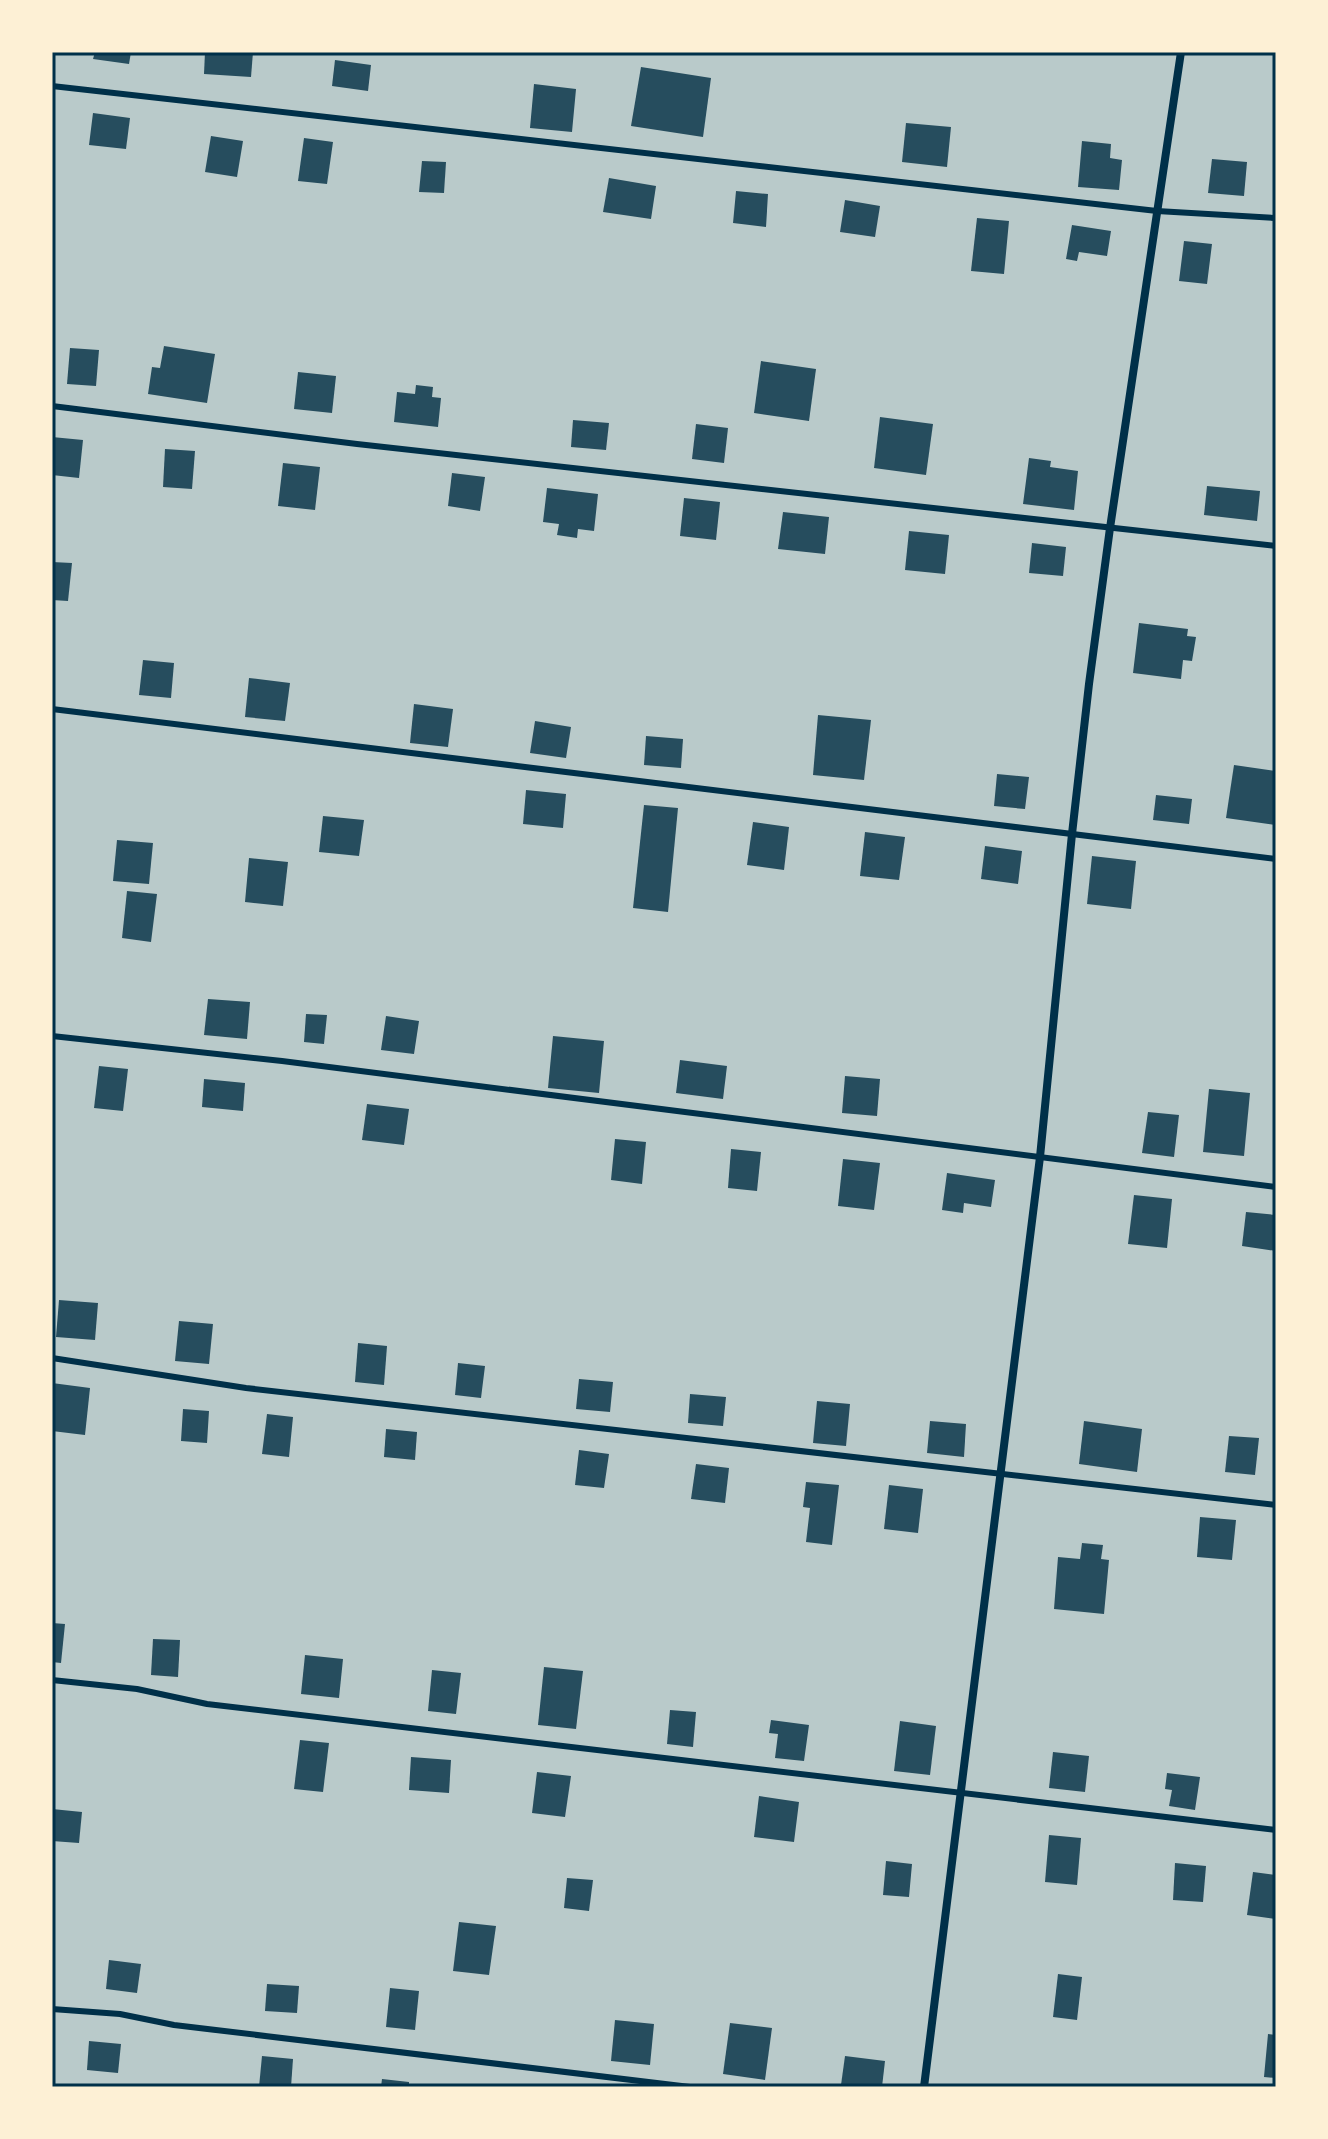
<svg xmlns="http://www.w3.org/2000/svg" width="1328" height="2139" viewBox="0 0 1328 2139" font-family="'Nunito Sans',sans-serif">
<rect width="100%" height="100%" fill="#fdf0d5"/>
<rect fill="#b9caca" x="52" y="52" width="1224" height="2035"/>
<g fill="#264d5e">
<polygon points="95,52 131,52 129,64 93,59"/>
<polygon points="205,52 253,52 251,77 204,74"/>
<polygon points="335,60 371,65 368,91 332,86"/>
<polygon points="641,67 711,78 703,137 631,126"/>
<polygon points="534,84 576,89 572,132 530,128"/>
<polygon points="93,113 130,118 126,149 89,145"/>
<polygon points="906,123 951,127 947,167 902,162"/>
<polygon points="211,136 243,141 237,177 205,172"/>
<polygon points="304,138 333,142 327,184 298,181"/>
<polygon points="1082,141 1111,144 1110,158 1122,160 1119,190 1078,187"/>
<polygon points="1212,159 1247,162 1244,196 1208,193"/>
<polygon points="422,161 446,162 444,193 419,192"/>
<polygon points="609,178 656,186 651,219 603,212"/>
<polygon points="736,191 768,194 766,227 733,223"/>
<polygon points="845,200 880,206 875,237 840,232"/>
<polygon points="977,218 1009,221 1004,274 971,271"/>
<polygon points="1072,225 1111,231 1107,256 1079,252 1077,261 1066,259"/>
<polygon points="1184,241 1212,244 1207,284 1179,281"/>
<polygon points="164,346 215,354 207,403 148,394 152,367 160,368"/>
<polygon points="70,348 99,350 96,386 67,384"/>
<polygon points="761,361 816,369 809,421 754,413"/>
<polygon points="298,372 336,376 332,413 294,409"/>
<polygon points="416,385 433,387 432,397 441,398 438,427 394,422 397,392 415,394"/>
<polygon points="880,417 933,424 926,475 874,468"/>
<polygon points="573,420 609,423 606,450 571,447"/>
<polygon points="696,424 728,428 724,463 692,459"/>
<polygon points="52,437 83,440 79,478 52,475"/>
<polygon points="165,449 195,451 192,489 163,487"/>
<polygon points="1029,458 1051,461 1050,467 1078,471 1074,510 1023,504"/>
<polygon points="283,463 320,467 315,510 278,506"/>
<polygon points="452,473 485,477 480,511 448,506"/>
<polygon points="1207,486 1260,491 1257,521 1204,515"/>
<polygon points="547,488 598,494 594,531 578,529 577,538 557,535 559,524 543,522"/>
<polygon points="684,498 720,502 716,540 680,536"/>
<polygon points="783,512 829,517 825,554 778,549"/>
<polygon points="909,531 949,535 945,574 905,570"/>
<polygon points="1032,543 1066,547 1063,576 1029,573"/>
<polygon points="52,562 72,563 68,601 52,600"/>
<polygon points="1139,623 1188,629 1187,636 1196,637 1192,661 1183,660 1181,679 1133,673"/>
<polygon points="143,660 174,663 171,698 139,695"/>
<polygon points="249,678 290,683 285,721 245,717"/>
<polygon points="414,704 453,709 448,747 410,743"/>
<polygon points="818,715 871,720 864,780 813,775"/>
<polygon points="535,721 571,727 566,758 530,753"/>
<polygon points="646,736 683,739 681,768 644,765"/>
<polygon points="1234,765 1276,771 1276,825 1226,818"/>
<polygon points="997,774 1029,777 1025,809 994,806"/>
<polygon points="526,790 566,794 563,828 523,824"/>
<polygon points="1156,795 1192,799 1189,824 1153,820"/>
<polygon points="644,805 678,808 668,912 633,908"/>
<polygon points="323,816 364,820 359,856 319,852"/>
<polygon points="753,822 789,827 784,870 747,865"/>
<polygon points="865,832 905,837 899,880 860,876"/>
<polygon points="117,840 153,843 149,884 113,881"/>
<polygon points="985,846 1022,851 1018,884 981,879"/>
<polygon points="1092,856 1136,861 1131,909 1087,904"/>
<polygon points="249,858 288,862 283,906 245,902"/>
<polygon points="127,891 157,894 151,942 122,938"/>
<polygon points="208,999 250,1002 247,1039 204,1035"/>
<polygon points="306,1014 327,1015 324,1044 304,1042"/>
<polygon points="386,1016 419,1021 414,1054 381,1050"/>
<polygon points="553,1036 604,1041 599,1093 548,1088"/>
<polygon points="680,1060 727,1066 723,1099 676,1093"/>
<polygon points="99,1066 128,1069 123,1111 94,1108"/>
<polygon points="845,1076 880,1079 877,1116 842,1113"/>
<polygon points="204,1079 245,1083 243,1111 202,1107"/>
<polygon points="1209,1089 1250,1093 1244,1156 1203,1152"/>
<polygon points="367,1104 409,1109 404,1145 362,1140"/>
<polygon points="1148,1112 1179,1115 1174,1157 1142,1153"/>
<polygon points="615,1139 646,1142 642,1184 611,1180"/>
<polygon points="731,1149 761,1152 757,1191 728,1188"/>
<polygon points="843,1159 880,1163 874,1210 838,1206"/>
<polygon points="947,1173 995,1180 991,1207 964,1203 963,1213 942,1210"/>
<polygon points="1134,1195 1172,1199 1167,1248 1128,1244"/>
<polygon points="1246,1212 1276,1215 1276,1251 1242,1246"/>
<polygon points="59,1300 98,1303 95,1340 56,1337"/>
<polygon points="179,1321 213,1324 209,1364 175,1361"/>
<polygon points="358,1343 387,1346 384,1385 355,1382"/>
<polygon points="458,1363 485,1366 481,1398 455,1395"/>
<polygon points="579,1379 613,1382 610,1412 576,1409"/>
<polygon points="52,1383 90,1388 85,1435 52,1431"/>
<polygon points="690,1394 726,1397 723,1426 688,1423"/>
<polygon points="817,1401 850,1404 846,1446 813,1443"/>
<polygon points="183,1409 209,1411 207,1443 181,1441"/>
<polygon points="267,1414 293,1417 289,1457 262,1454"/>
<polygon points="930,1421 966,1424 964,1457 927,1453"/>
<polygon points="1084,1421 1142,1429 1137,1472 1079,1464"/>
<polygon points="386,1429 417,1432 415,1460 384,1457"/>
<polygon points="1229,1436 1259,1438 1255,1475 1225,1472"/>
<polygon points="579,1450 609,1454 604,1488 575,1485"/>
<polygon points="696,1464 729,1468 725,1503 691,1499"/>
<polygon points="806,1482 839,1485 832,1545 806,1542 810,1508 803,1507"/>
<polygon points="889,1485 923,1489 918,1533 884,1529"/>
<polygon points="1200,1517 1236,1520 1232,1560 1197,1557"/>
<polygon points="1082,1543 1103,1545 1101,1559 1109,1560 1104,1614 1054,1609 1058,1557 1080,1559"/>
<polygon points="52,1623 65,1624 61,1663 52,1662"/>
<polygon points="153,1639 180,1640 178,1677 151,1675"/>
<polygon points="305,1655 343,1659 339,1698 301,1694"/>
<polygon points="544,1667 583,1671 576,1729 538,1725"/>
<polygon points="432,1670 461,1673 456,1714 428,1711"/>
<polygon points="670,1710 696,1712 693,1747 667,1744"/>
<polygon points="771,1720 809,1725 804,1761 775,1758 778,1734 769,1733"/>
<polygon points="900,1721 936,1726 930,1775 894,1771"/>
<polygon points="300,1740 329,1743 323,1792 294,1789"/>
<polygon points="1053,1752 1089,1756 1085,1792 1049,1788"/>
<polygon points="411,1757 451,1760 449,1793 409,1790"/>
<polygon points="537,1772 571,1776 565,1817 532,1813"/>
<polygon points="1167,1773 1200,1777 1195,1810 1169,1806 1172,1790 1165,1789"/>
<polygon points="759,1796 799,1802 794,1842 754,1837"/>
<polygon points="52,1809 82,1812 79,1843 52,1841"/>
<polygon points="1049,1835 1081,1838 1077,1885 1045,1882"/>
<polygon points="886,1861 912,1864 909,1897 883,1895"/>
<polygon points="1175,1863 1206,1866 1203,1902 1173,1900"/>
<polygon points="1253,1872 1276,1875 1276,1919 1247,1915"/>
<polygon points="567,1878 593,1880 589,1911 564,1908"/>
<polygon points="459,1922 496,1926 489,1975 453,1971"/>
<polygon points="109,1960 141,1964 137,1993 106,1989"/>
<polygon points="1058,1974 1082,1977 1077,2020 1053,2017"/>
<polygon points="267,1984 299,1986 297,2013 265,2011"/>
<polygon points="390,1988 419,1991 415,2030 386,2027"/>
<polygon points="615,2020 654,2024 650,2065 611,2061"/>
<polygon points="730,2023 772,2028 765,2080 723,2074"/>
<polygon points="1268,2034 1276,2035 1276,2078 1264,2077"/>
<polygon points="89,2041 121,2044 118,2073 87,2070"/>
<polygon points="262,2056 293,2059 291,2087 259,2087"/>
<polygon points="845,2056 885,2061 882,2087 841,2085"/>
<polygon points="382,2079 409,2082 409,2087 381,2087"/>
</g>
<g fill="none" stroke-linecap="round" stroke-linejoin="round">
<g stroke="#003049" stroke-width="6">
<polyline points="52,86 1157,211 1276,218"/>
<polyline points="52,406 357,444 1276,546"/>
<polyline points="52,709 1276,859"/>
<polyline points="52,1036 282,1061 1276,1187"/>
<polyline points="52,1358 246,1388 1276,1505"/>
<polyline points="52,1680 137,1689 207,1704 1276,1830"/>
<polyline points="52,2009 120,2014 174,2025 690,2087"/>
</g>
<polyline stroke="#003049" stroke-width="8" points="924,2087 1040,1157 1072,834 1089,684 1110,528 1181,52"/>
</g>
<rect width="1328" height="2139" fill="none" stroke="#fdf0d5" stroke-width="108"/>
<rect x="54" y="54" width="1220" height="2031" fill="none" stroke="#003049" stroke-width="3"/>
</svg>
